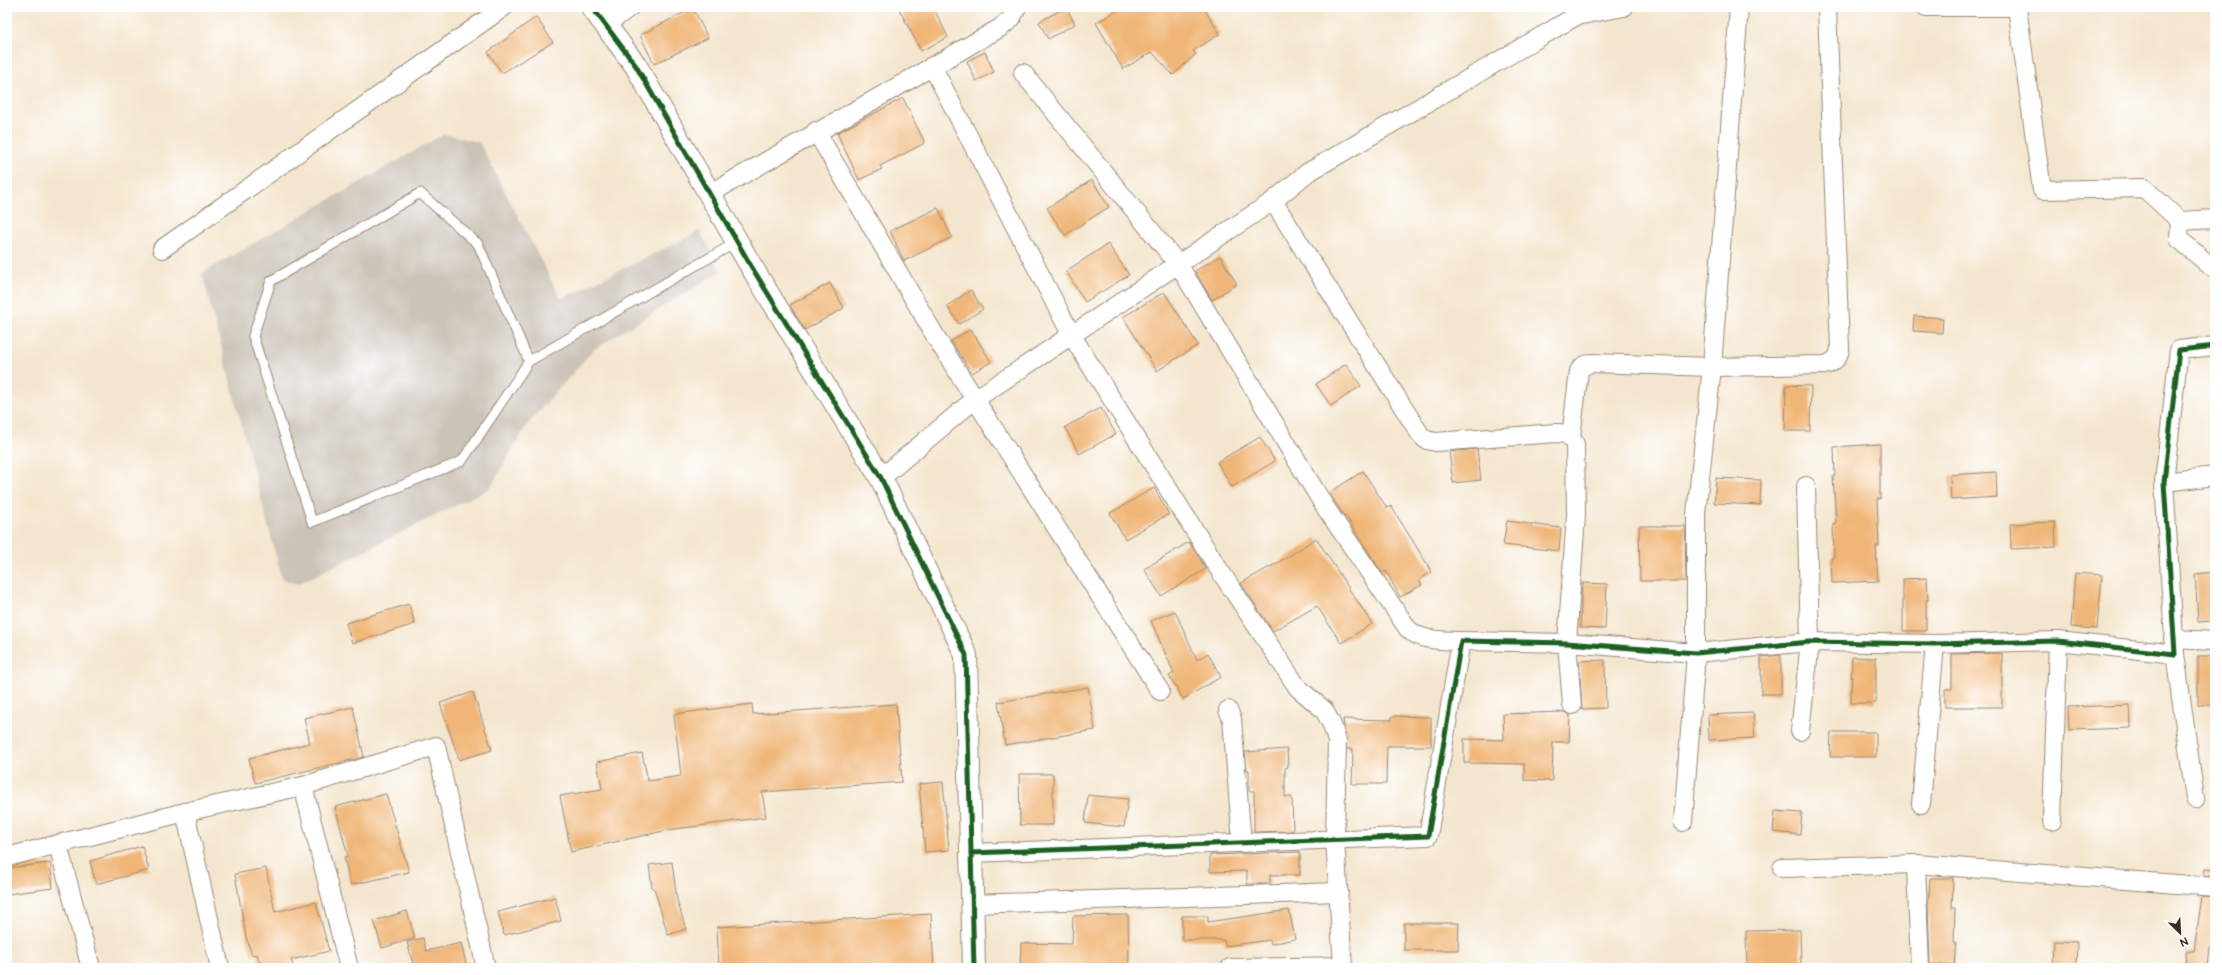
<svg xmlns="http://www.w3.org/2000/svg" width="2222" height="975" viewBox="0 0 2222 975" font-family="'Balsamiq Sans',sans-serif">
<rect width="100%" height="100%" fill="#fff"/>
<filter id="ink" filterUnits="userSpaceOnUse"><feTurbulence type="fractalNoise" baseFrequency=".025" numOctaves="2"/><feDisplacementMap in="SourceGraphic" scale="8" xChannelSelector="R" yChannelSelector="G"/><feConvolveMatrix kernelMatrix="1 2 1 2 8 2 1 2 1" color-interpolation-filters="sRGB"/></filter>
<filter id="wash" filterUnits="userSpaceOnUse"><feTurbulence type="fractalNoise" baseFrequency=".012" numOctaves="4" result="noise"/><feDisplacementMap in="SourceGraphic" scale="16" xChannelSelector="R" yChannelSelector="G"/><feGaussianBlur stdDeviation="0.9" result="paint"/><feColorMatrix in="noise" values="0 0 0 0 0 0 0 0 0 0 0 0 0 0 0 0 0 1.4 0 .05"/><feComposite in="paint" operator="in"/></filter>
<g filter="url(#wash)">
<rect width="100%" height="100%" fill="#f4e6ce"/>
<polygon fill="#cbc3b8" points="444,134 479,142 561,299 700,231 721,271 594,349 527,425 489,489 298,584 282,579 202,273"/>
<g id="blocks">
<g fill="#f0b677">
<polygon points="898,7 933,7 948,37 921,51"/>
<polygon points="1066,7 1075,24 1048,39 1039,22"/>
<polygon points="1123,7 1203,7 1220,34 1193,51 1196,54 1173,75 1152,52 1123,69 1096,23"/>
<polygon points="693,8 708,38 654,64 640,35"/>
<polygon points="536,17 553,42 502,73 488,52"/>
<polygon points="985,52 994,72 976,81 967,61"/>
<polygon points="903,98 925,143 880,166 882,169 859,180 837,133"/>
<polygon points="1092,180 1109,207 1065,235 1047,208"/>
<polygon points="938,208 952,237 904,261 890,231"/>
<polygon points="1108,244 1129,275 1085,302 1066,271"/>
<polygon points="1220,256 1237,284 1212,300 1195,271"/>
<polygon points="830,283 844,308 805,330 790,305"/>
<polygon points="971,290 983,309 959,324 947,306"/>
<polygon points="1164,292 1198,345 1157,371 1123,317"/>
<polygon points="1914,316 1943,318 1942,333 1913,331"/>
<polygon points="971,329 991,362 972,373 951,341"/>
<polygon points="1346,364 1361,386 1331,406 1316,384"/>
<polygon points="1786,385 1811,386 1810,431 1785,431"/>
<polygon points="1101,408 1116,434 1079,454 1065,427"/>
<polygon points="1260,437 1275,461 1232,487 1217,462"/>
<polygon points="1880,444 1880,499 1877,499 1879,546 1876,546 1878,581 1832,583 1831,558 1834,558 1833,524 1836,523 1833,476 1835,476 1834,447"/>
<polygon points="1477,449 1481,480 1453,483 1449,452"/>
<polygon points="1363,471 1387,508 1391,506 1432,572 1419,580 1422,585 1400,597 1386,571 1382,573 1346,516 1345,517 1329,493"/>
<polygon points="1996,472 1997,497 1951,500 1950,475"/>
<polygon points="1716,478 1761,480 1760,505 1714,503"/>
<polygon points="1154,488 1169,514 1125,539 1110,513"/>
<polygon points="1507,521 1561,528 1559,551 1503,545"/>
<polygon points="2055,522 2056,547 2011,549 2010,524"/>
<polygon points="1639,526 1685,526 1686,581 1640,581"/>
<polygon points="1316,538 1372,624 1341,643 1317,606 1273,631 1241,583 1288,557"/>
<polygon points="1189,542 1206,569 1161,596 1144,569"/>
<polygon points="2215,572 2215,621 2198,622 2195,574"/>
<polygon points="2075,573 2102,575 2097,629 2071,627"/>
<polygon points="1927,578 1928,600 1926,600 1926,631 1903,631 1903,579"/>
<polygon points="1582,583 1607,584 1605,629 1580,628"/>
<polygon points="409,604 415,624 352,643 346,623"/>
<polygon points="1175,611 1197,660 1208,653 1221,677 1183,699 1169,676 1174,673 1151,621"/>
<polygon points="2002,653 2002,707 1945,707 1945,689 1952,689 1952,654"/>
<polygon points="1781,655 1781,694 1761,694 1761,657"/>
<rect x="2198" y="656" width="17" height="49"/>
<polygon points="1852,657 1876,658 1876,703 1851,703"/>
<polygon points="1605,660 1606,708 1582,709 1579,661"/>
<polygon points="1088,687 1095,730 1005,745 998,702"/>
<polygon points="473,692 492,750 459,760 440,703"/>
<polygon points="752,704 753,714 896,704 902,782 762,792 766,817 668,830 571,852 560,796 602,789 597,762 642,753 648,781 681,776 674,714"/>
<polygon points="2130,705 2131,728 2069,730 2068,707"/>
<polygon points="353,707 364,757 255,783 249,758 310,743 304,718"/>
<polygon points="1564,712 1570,715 1569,742 1553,742 1552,781 1524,780 1524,764 1464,763 1464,739 1504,740 1503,714"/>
<polygon points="1753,713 1755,738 1709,740 1708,715"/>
<polygon points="1392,716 1431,717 1431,746 1387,746 1386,784 1352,784 1353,749 1347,749 1343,719 1392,720"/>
<polygon points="1831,732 1876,732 1876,757 1830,757"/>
<polygon points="1287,749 1288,767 1285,768 1285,797 1292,797 1293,831 1254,832 1254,791 1249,791 1249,770 1247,770 1245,752"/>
<polygon points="1019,774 1053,774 1053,825 1020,825"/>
<polygon points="943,782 949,850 925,852 919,784"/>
<polygon points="386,794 409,872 351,885 344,857 348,856 335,807"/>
<polygon points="1088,795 1128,799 1124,827 1085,823"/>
<polygon points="1775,811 1802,813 1800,835 1773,832"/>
<polygon points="142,846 149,870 96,884 90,861"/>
<polygon points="1300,852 1300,875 1270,875 1270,884 1247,884 1247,871 1210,872 1210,855"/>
<polygon points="672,862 677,900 686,929 668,935 654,888 652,888 649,865"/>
<polygon points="50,863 53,888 7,894 7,868"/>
<polygon points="266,868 275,912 316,902 329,951 291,960 294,968 261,968 257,954 252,955 246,937 235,874"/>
<polygon points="2205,868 2215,869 2215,876 2204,876"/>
<polygon points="1930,878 1953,878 1952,908 1955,908 1954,943 1956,943 1954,966 1930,964 1928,907"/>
<polygon points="2202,896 2215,897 2215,937 2213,936 2212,947 2210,947 2208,968 2185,968 2186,951 2194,951"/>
<polygon points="555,897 561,921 504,935 498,912"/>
<polygon points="1289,910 1295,939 1271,944 1270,940 1225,946 1224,940 1182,940 1182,916 1208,916 1208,922"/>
<polygon points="407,911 415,938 382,948 374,921"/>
<polygon points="931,914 934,968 719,968 717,927"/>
<polygon points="1128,915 1129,965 1020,968 1021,943 1072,944 1073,916"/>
<polygon points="1404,923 1459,923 1458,950 1404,950"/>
<polygon points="1800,930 1801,964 1747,965 1746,931"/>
<polygon points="423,938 426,951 461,943 467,968 414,968 407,942"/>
<polygon points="2054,941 2077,942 2076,968 2053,968"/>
</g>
</g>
</g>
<g filter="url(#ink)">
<use href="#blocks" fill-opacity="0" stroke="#988876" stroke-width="1"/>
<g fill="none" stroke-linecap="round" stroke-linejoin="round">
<defs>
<polyline id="lane" points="529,361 478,244 420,193 271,281 253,336 312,522 462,461 529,361 737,242"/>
<g id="street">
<polyline points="1573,7 1576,16 1624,7"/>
<polyline points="1926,7 2008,7"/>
<polyline points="2017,7 2042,190 2144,188 2180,221 2215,219"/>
<polyline points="606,25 630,7"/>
<polyline points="932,66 1072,336 1220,571 1298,688 1324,710 1332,725 1337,741 1335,839 1343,968"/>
<path d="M1023,73L1178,264L1325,507L1408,629C1422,642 1443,640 1461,641"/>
<polyline points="816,131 940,344 1160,691"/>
<polyline points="709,194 1000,28 1011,19 1017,7"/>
<path d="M1273,201L1420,434L1426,440L1436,442L1557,433C1566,433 1571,436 1575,444L1576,515L1567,643L1572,705"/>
<polyline points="2180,221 2179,239 2215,270"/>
<polyline points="162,249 504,7"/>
<path d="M1571,437L1579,371L1583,366L1591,363L1712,367L1825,365C1834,362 1838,359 1840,349L1827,7"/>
<polyline points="881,478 974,400 1273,201 1307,173 1576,16"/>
<polyline points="2164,482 2215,476"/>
<polyline points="2173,639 2215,641"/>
<polyline points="2175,654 2195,799"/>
<polyline points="1228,710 1232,719 1242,843"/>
<polyline points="1800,731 1810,642 1806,486"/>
<polyline points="303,786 436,746 486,968"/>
<polyline points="1921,804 1935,644"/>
<polyline points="185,812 303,786 349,968"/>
<polyline points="2052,821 2058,641"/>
<polyline points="1683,822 1696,653 1696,514 1712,367 1739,7"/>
<polyline points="58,845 91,968"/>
<polyline points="971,853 1428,836 1461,641 1567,643 1696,653 1810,642 1935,644 2058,641 2175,654 2164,482 2179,350 2215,346"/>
<polyline points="7,857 185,812 220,968"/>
<polyline points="1916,864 1920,968"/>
<polyline points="1782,868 1916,864 2215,887"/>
<polyline points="972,904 1339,892"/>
<polyline points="1230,968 1343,966"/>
</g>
<polyline id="secondary" points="592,7 636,66 751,266 881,478 966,655 974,968"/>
</defs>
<use href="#lane" stroke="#988876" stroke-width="11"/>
<use href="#street" stroke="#988876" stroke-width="20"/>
<use href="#secondary" stroke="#988876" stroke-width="24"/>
<use href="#lane" stroke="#fff" stroke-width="9"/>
<use href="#street" stroke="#fff" stroke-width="18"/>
<use href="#secondary" stroke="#fff" stroke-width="22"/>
<defs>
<g id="cycleway">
<polyline points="592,7 636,66 751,266 881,478 966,655 974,968"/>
<polyline points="971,853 1428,836 1461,641 1567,643 1696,653 1810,642 1935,644 2058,641 2175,654 2164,482 2179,350 2215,346"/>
</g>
</defs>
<use href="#cycleway" stroke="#fff" stroke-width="8"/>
<use href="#cycleway" stroke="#1b5e20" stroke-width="5"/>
</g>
</g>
<rect width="2222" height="975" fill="none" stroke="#fff" stroke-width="24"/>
<g transform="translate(2180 933) rotate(156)" stroke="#ffffff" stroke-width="3" paint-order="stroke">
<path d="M0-3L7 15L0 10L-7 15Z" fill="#3b2a1e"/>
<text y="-6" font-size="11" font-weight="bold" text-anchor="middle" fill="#3b2a1e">N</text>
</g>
</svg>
